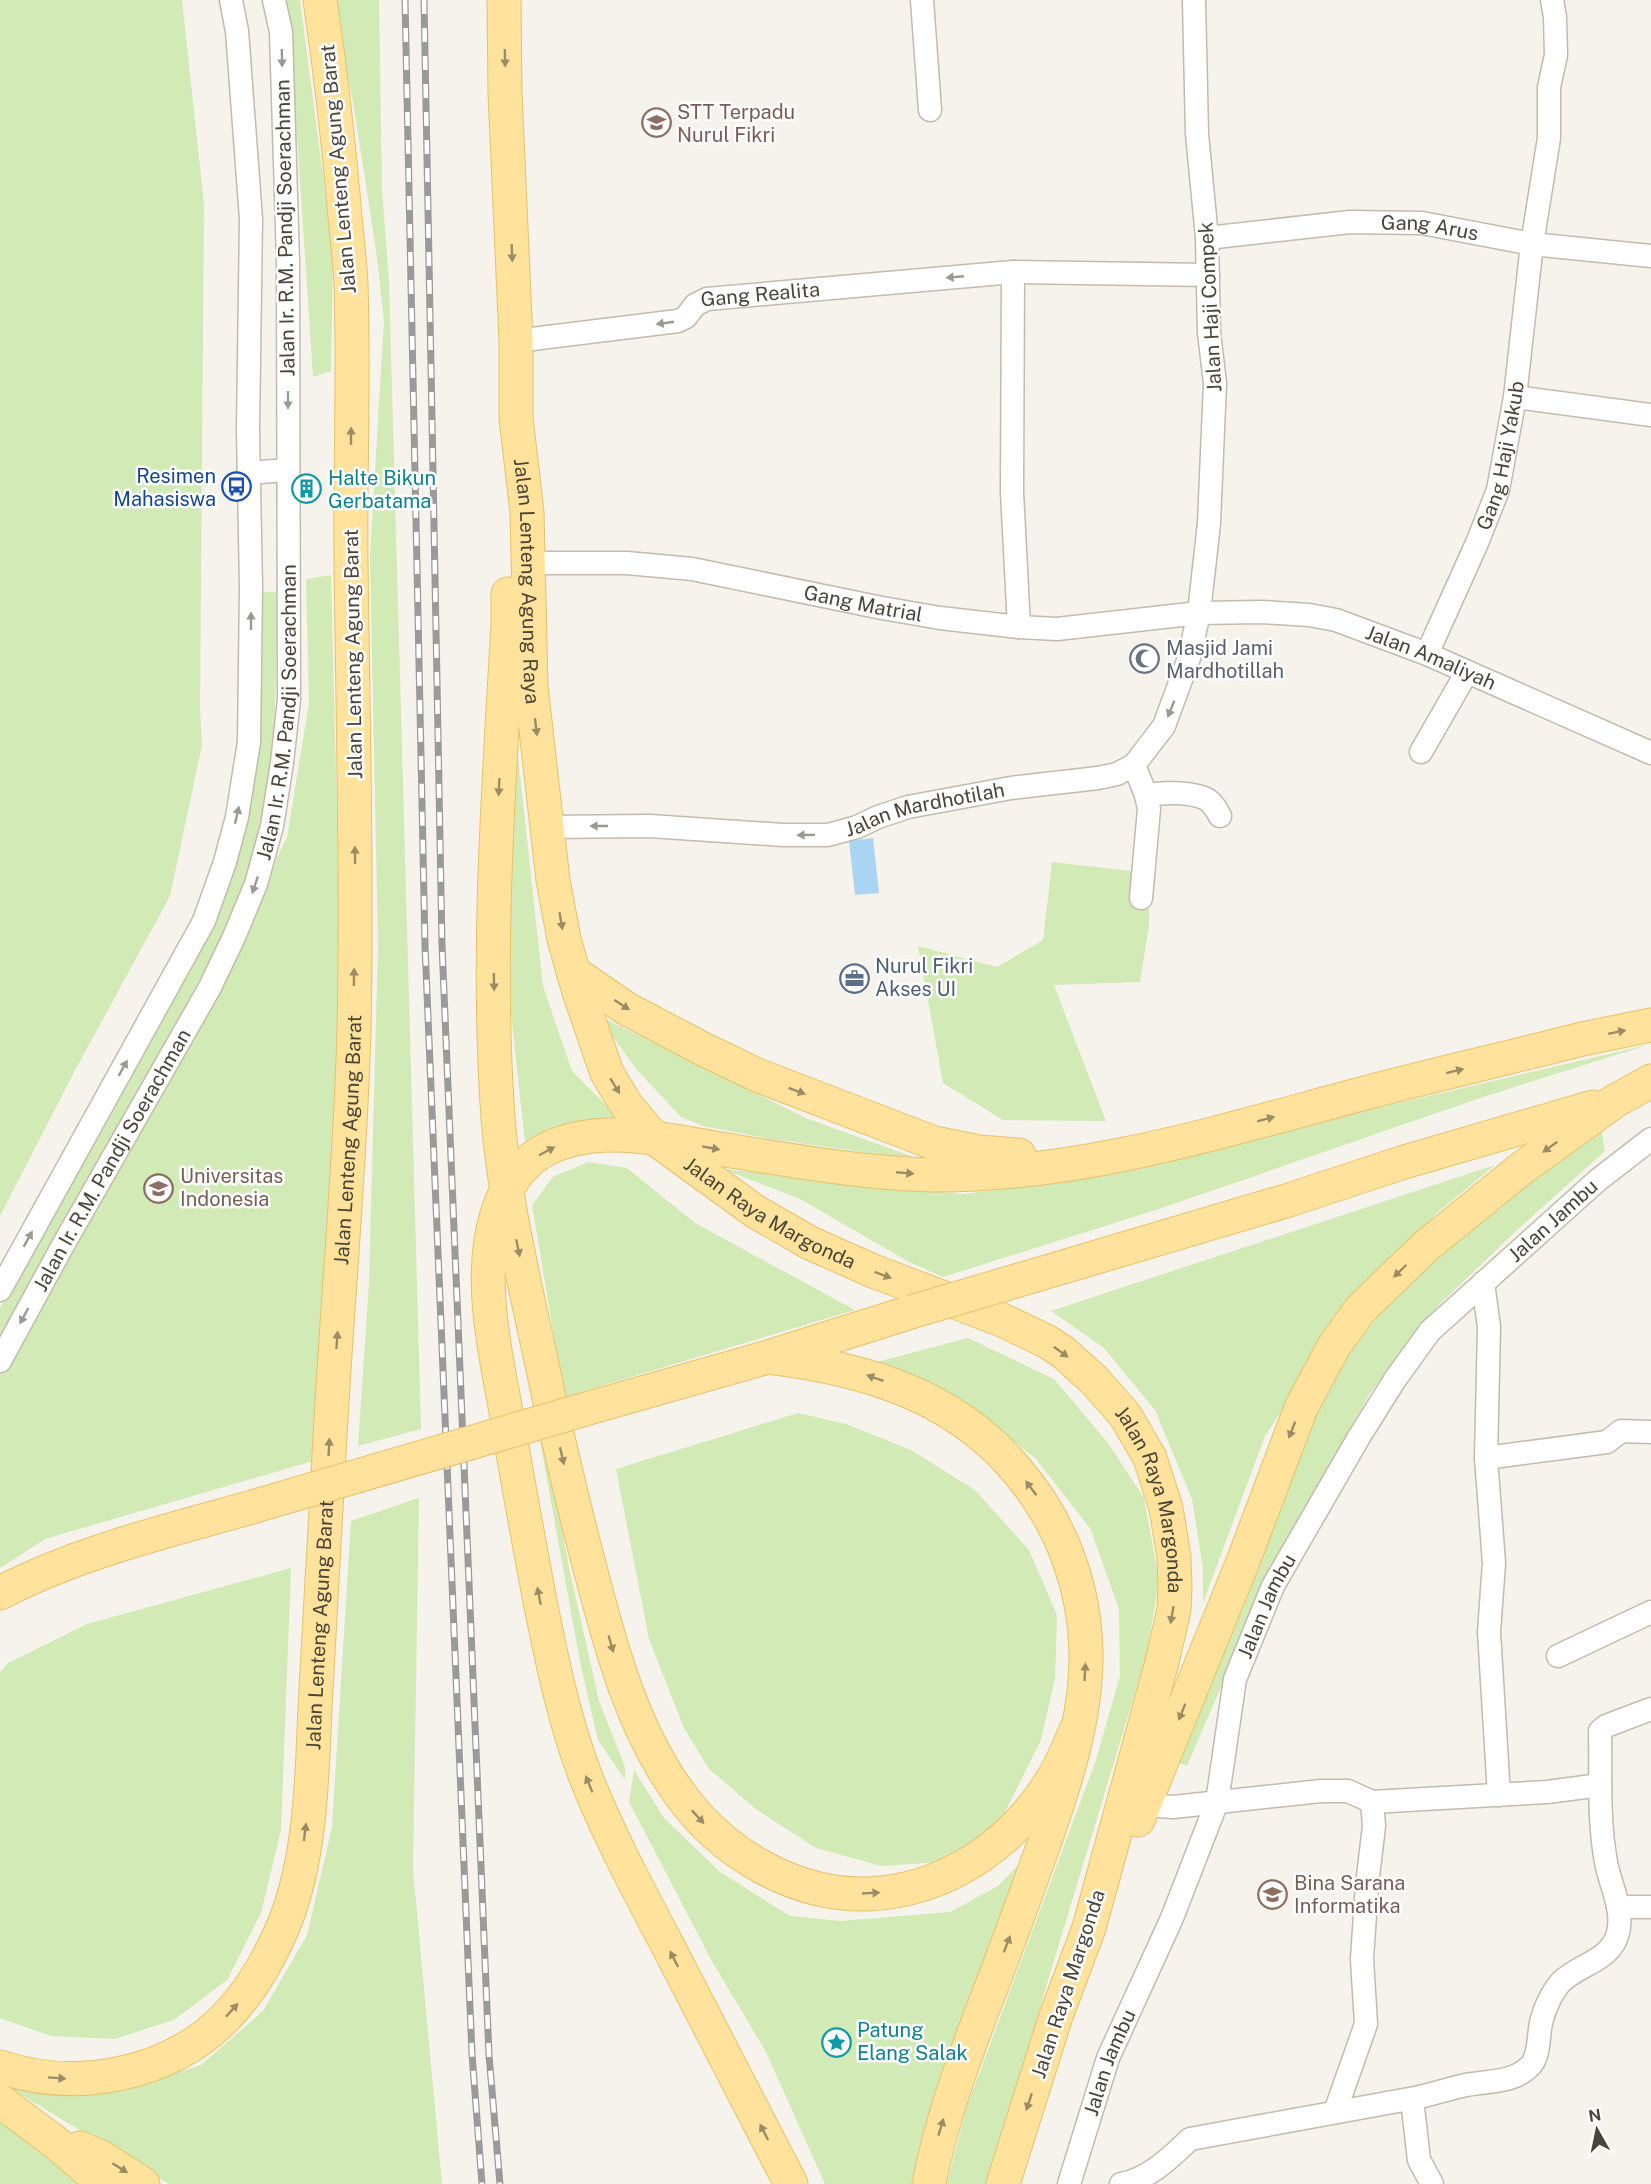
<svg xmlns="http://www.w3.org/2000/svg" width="1651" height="2184" viewBox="0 0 1651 2184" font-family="'Public Sans',sans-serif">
<rect width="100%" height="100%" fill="#f6f3ec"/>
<g fill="#d2eab5">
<polygon points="0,0 182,0 204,204 200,707 202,745 170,896 72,1076 0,1216"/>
<polygon points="285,0 300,0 333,252 331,371 313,377 292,60"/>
<polygon points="332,0 379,0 382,190 389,282 421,1429 358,1446 369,1282 378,946 370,556 384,320 376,250 353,102"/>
<polygon points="331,575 337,813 348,957 330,1456 45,1539 0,1568 0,1368 208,1001 287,837 309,704 306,579"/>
<path d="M263,592H276C277,688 277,773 250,867C233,926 201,977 172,1030C116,1135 58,1238 0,1341V1308L199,954C220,910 243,851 251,803C263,732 263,662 263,592Z"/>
<polygon points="512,701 543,986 572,1071 625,1124 584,1123 547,1129 525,1143 510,1004"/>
<polygon points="1052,862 1149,873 1149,925 1140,982 1054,985 1106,1121 1003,1120 943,1083 918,946 997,967 1043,940"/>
<polygon points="597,1015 808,1119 925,1161 771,1139 703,1126 681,1117 637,1070"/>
<polygon points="1651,1044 1483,1097 1156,1210 943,1277 909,1262 800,1199 723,1169 963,1194 1056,1183"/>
<polygon points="1601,1128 1605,1151 1517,1230 1439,1305 1370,1393 1303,1518 1264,1587 1187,1766 1176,1762 1308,1430 1348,1354 1415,1270"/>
<polygon points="588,1162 627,1168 695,1223 855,1310 564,1397 532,1205 553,1177"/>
<polygon points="1495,1165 1438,1212 1355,1299 1265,1436 1203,1603 1203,1569 1192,1499 1155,1410 1103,1347 1051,1311"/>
<polygon points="515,1279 570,1572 599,1701 625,1767 625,1780 598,1740 580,1662 519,1324"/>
<polygon points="968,1338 1054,1379 1108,1443 1144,1498 1159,1580 1147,1653 1046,1987 1004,2141 997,2184 947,2184 966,2109 1096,1760 1120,1676 1119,1609 1090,1528 1035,1458 974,1411 873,1363"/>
<polygon points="798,1413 846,1424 911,1450 975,1490 1029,1550 1057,1615 1055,1678 1041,1740 1000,1822 944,1862 881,1866 816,1848 756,1809 709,1769 684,1728 649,1639 616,1469"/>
<polygon points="419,1498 413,1869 442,2184 169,2184 0,2082 48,2089 122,2090 201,2065 263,2011 307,1935 332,1827 351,1521"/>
<polygon points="291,1568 281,1830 261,1913 227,1980 174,2020 115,2039 51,2036 0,2018 0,1672 8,1663 87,1624"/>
<polygon points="634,1770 664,1818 720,1872 790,1916 841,1921 950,1912 998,1886 1030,1853 920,2184 825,2184 766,2052 713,1963 629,1802"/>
<polygon points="0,2117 91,2184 0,2184"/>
</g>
<polygon fill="#a9d4f2" points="873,838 879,893 855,895 849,841"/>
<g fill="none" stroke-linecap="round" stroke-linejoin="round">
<defs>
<g id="street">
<polyline points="922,0 930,110"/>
<path id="s1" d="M1207,238L1350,222L1422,223L1532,244L1651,256"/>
<polyline points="1013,272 1012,492 1019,627"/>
<path id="s2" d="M516,341L678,321L686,317L695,305L707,299L1013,272L1208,275"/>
<polyline points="1515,397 1651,415"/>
<polyline points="248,473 288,470"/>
<path id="s3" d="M529,563H627L692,569L882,608L940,618L1019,627L1057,629L1199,613L1262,612L1309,615L1336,620L1427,654L1651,753"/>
<path id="s4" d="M1427,654L1477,543L1498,490L1515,397L1532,244L1549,138V87L1556,55L1555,17L1552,0"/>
<polyline points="1421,752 1467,672"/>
<polyline points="1134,765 1146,795 1149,809 1141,898"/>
<path d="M1146,795C1164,793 1186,791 1204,798C1212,801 1216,809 1220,816"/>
<path id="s5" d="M547,827L650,826L783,835H828L857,827L878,817L908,807L1011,788L1098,778L1117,774L1134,765L1164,726L1189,658L1199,613L1209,523L1215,383L1209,333L1207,238L1197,134L1194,0"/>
<polyline points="1483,1283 1489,1327 1486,1458 1494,1563 1489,1632 1499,1795"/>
<polyline points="0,1290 204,921 225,862 237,817 249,742 251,587 248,430 251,219 237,31 231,0"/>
<path id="s6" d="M0,1361L62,1247L209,989L234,937L256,884L272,826L282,763L289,699L288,262L281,32L274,0"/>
<polyline points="1486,1458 1607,1442 1621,1431 1651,1432"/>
<polyline points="1558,1656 1651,1612"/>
<polyline points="1145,1805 1173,1807 1321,1791 1348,1791 1372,1802 1547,1792 1600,1785"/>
<polyline points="1618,1907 1651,1907"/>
<polyline points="1412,2099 1419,2160 1432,2184"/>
<polyline points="1335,2112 1366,2024 1362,1959 1367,1885 1374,1826 1372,1802"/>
<path id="s7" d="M1069,2184L1108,2058L1172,1918L1217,1802L1235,1679L1273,1586L1359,1437L1394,1381L1430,1331L1598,1180L1651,1139"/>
<path d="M1121,2184C1148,2180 1171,2157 1190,2139C1263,2125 1336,2113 1409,2099C1428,2096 1447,2089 1466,2085C1487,2081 1514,2083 1530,2066C1540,2056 1538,2036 1541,2023C1544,2009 1552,1992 1561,1982C1579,1964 1611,1961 1618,1933C1624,1909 1610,1885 1606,1862C1598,1819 1601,1774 1600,1731L1606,1726L1651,1709"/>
</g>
<g id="primary">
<path id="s8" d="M504,0L505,93L516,341V418L527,512L531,686L553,880L564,939L579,992L607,1073L627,1106L654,1138L756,1212L810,1243L873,1271L1002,1320L1046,1341L1063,1352L1094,1380L1125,1415L1150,1458L1166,1508L1174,1557L1175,1586L1174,1610L1162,1662L1089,1928L1056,2016L1003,2184"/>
<path d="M508,594V624C499,783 487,943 497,1103C502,1188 522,1272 540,1355C555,1428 572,1500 591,1572C611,1648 632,1728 679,1793C721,1852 793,1896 868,1894C943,1891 1010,1847 1050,1783C1061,1767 1068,1748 1076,1730"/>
<polyline points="573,972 627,1009 703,1049 757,1075 934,1143 979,1152 1019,1155"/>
<polyline points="1036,1275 1289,1200 1401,1163 1593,1107"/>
<path d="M768,1357C869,1369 964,1398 1027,1483C1064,1531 1085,1591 1086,1652C1087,1717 1065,1784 1044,1844C1025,1897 1006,1949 986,2001C963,2061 941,2121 929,2184"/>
<polyline points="582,1410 768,1357 911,1312"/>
<path d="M0,1593C79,1552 167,1531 252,1507"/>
<polyline points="1138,1820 1244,1559 1301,1408 1334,1346 1360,1310 1426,1246 1522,1168 1615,1101 1651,1081"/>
<path id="s9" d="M0,2067C75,2092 167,2076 224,2019C251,1992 270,1958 285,1922C311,1856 312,1778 315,1707C320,1623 324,1539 329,1455C336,1314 350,1173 354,1031C357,875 353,718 351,561C350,469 354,377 351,285C350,259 346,232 344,205C338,136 330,68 320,0"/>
<polyline points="0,2101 55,2142 104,2184"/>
<polyline points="80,2148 101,2157 143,2184"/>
<path d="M791,2184C751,2107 711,2029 671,1952C640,1893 609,1836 585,1775C563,1717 551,1656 539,1596C529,1542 519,1489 510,1435C500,1372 481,1304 491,1240C497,1204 512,1168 545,1150C602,1120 678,1143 738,1152C801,1162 869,1174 933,1175C1072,1176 1206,1136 1339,1100C1419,1078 1501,1060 1582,1039L1651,1025"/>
</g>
</defs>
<use href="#street" stroke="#c2bbae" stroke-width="25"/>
<use href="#primary" stroke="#e6c16a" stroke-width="35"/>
<use href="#street" stroke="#fff" stroke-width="22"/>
<use href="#primary" stroke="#ffe39c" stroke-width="33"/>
<defs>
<g id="rail">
<polyline points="405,0 425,946 472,2054 482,2184"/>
<polyline points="424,0 442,945 489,2055 500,2184"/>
</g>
</defs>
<use href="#rail" stroke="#9a9a9a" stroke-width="7"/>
<use href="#rail" stroke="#fff" stroke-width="4.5" stroke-dasharray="14" stroke-linecap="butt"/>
<defs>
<g id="primary-bridge">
<polyline points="911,1312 1036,1275"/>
<polyline points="252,1507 582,1410"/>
</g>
</defs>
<use href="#primary-bridge" stroke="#e6c16a" stroke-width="35" stroke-linecap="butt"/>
<use href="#primary-bridge" stroke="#ffe39c" stroke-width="33"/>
</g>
<defs><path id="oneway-solid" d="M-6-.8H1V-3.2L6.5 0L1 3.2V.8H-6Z" transform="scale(1.5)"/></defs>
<g fill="#9c9892">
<use href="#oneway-solid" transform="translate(282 58) rotate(89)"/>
<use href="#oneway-solid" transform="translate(955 277) rotate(175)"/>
<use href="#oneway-solid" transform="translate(665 323) rotate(172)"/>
<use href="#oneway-solid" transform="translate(288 400) rotate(90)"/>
<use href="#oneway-solid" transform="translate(251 621) rotate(-90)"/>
<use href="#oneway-solid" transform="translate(1171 709) rotate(112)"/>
<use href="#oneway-solid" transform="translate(237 815) rotate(-77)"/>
<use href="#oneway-solid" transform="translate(599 826) rotate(180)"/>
<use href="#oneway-solid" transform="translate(806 835) rotate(179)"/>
<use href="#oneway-solid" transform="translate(255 885) rotate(109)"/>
<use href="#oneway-solid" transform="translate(123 1068) rotate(-61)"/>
<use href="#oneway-solid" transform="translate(28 1239) rotate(-61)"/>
<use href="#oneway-solid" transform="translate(24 1316) rotate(118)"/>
</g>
<g fill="#9c8c66">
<use href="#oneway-solid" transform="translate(505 58) rotate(89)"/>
<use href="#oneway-solid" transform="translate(512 253) rotate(88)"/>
<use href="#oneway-solid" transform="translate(351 436) rotate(-90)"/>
<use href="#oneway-solid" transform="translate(536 727) rotate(83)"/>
<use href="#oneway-solid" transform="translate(499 787) rotate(93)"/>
<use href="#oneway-solid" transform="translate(355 855) rotate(-91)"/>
<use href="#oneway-solid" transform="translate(561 921) rotate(80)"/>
<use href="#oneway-solid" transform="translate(354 977) rotate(-89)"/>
<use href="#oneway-solid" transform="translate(494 982) rotate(89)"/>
<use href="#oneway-solid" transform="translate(622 1005) rotate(33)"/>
<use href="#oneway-solid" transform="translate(1617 1032) rotate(-12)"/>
<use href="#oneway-solid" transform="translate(1455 1071) rotate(-14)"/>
<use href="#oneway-solid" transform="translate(615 1086) rotate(58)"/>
<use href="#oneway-solid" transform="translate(797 1091) rotate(21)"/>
<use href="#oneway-solid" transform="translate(1266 1119) rotate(-15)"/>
<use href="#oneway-solid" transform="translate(1550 1147) rotate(144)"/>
<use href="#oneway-solid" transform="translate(711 1148) rotate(10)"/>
<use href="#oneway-solid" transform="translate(547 1151) rotate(-28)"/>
<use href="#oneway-solid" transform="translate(905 1173) rotate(5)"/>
<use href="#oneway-solid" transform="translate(518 1248) rotate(78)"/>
<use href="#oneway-solid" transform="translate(1400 1271) rotate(136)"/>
<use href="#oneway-solid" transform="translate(883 1275) rotate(21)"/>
<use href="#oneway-solid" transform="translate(337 1340) rotate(-86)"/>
<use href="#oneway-solid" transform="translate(1061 1352) rotate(36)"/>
<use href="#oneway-solid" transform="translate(875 1378) rotate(-161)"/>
<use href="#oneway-solid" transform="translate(1292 1430) rotate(111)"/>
<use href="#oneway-solid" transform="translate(329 1447) rotate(-87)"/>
<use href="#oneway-solid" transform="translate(562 1456) rotate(77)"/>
<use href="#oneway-solid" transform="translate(1031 1488) rotate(-127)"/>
<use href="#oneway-solid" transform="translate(539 1596) rotate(-101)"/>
<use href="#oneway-solid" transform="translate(1172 1615) rotate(100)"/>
<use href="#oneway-solid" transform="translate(611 1644) rotate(74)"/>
<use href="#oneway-solid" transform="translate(1085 1672) rotate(-87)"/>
<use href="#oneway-solid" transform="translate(1182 1712) rotate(112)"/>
<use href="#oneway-solid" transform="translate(589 1784) rotate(-112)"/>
<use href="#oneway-solid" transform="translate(698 1817) rotate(47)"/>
<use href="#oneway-solid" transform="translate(305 1832) rotate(-83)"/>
<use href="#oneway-solid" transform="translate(871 1893) rotate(-3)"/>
<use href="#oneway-solid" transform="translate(1007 1944) rotate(-69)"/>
<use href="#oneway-solid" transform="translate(674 1959) rotate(-117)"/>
<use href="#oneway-solid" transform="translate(232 2010) rotate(-48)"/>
<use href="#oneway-solid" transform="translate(57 2078) rotate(4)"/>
<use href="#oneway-solid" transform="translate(1029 2102) rotate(108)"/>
<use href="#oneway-solid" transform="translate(941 2127) rotate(-73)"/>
<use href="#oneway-solid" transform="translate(764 2132) rotate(-117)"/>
<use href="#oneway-solid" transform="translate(120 2168) rotate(32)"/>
</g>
<defs>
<symbol id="university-ring" viewBox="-11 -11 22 22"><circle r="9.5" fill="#fff" stroke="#8d6e63" stroke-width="1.5"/><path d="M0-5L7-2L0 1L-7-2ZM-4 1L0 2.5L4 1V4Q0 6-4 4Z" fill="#8d6e63"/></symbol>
<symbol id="bus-ring" viewBox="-11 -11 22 22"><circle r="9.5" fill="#fff" stroke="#1a4fb4" stroke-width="1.5"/><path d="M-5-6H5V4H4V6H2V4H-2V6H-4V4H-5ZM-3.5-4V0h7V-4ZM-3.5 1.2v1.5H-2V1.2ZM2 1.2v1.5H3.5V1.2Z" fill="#1a4fb4"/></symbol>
<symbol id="building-ring" viewBox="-11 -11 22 22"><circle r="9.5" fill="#fff" stroke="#0f9aa8" stroke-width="1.5"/><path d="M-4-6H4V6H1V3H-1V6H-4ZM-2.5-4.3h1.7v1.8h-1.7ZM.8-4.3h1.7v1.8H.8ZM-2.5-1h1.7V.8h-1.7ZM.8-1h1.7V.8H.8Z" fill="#0f9aa8"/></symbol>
<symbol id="mosque-ring" viewBox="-11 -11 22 22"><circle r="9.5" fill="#fff" stroke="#6b7280" stroke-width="1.5"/><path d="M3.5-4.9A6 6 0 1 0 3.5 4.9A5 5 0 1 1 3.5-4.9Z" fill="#6b7280"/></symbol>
<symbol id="office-ring" viewBox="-11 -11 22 22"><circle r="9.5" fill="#fff" stroke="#5c6f8a" stroke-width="1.5"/><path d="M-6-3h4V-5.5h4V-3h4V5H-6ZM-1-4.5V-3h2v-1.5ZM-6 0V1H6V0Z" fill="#5c6f8a"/></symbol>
<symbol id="sight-ring" viewBox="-11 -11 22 22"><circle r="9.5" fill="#fff" stroke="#0f9aa8" stroke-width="1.5"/><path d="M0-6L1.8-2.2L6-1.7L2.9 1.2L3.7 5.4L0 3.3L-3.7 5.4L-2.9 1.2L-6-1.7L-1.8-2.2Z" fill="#0f9aa8"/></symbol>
</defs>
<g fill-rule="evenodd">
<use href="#university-ring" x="640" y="106" width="33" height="33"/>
<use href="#bus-ring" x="220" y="470" width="33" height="33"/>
<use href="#building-ring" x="290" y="472" width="33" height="33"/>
<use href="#mosque-ring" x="1128" y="642" width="33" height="33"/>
<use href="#office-ring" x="838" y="962" width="33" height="33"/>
<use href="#university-ring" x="142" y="1172" width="33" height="33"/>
<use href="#university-ring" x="1256" y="1878" width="33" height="33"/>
<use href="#sight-ring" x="820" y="2026" width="33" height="33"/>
</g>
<g text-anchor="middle" stroke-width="5" stroke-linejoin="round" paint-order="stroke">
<g font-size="20" fill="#785e54" stroke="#fff" text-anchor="start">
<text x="677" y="119">STT Terpadu<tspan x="677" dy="23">Nurul Fikri</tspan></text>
<text x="180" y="1183">Universitas<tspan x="180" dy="23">Indonesia</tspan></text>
<text x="1294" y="1890">Bina Sarana<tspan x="1294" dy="23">Informatika</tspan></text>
</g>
<g font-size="20" fill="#4b4439" stroke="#fff">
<text transform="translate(338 169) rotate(-95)" y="7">Jalan Lenteng Agung Barat</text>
<text transform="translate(285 228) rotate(-91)" y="7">Jalan Ir. R.M. Pandji Soerachman</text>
<text dy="7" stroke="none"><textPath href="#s1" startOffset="224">Gang Arus</textPath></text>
<text dy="7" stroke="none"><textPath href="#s2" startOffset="254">Gang Realita</textPath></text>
<text transform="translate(1210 307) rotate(-93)" y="7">Jalan Haji Compek</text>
<text dy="7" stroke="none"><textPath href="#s4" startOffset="213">Gang Haji Yakub</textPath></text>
<text dy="7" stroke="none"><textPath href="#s8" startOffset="582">Jalan Lenteng Agung Raya</textPath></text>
<text dy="7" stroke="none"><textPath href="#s3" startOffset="338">Gang Matrial</textPath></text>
<text transform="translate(353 654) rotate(-91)" y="7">Jalan Lenteng Agung Barat</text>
<text dy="7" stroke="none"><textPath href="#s3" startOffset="916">Jalan Amaliyah</textPath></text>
<text dy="7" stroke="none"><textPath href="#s6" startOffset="716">Jalan Ir. R.M. Pandji Soerachman</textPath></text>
<text dy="7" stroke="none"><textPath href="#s5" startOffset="382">Jalan Mardhotilah</textPath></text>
<text dy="7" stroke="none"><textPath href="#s9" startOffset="1142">Jalan Lenteng Agung Barat</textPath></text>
<text dy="7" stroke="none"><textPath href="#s6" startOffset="230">Jalan Ir. R.M. Pandji Soerachman</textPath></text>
<text dy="7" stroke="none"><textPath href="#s8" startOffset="1302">Jalan Raya Margonda</textPath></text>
<text dy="7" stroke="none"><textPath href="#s7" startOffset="1100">Jalan Jambu</textPath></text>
<text dy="7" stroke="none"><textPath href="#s8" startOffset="1806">Jalan Raya Margonda</textPath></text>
<text dy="7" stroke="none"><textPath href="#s7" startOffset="614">Jalan Jambu</textPath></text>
<text dy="7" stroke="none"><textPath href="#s9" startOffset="656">Jalan Lenteng Agung Barat</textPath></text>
<text transform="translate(1068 1984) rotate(-72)" y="7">Jalan Raya Margonda</text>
<text dy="7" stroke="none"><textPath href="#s7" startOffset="128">Jalan Jambu</textPath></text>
</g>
<g font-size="20" fill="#164399" stroke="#fff" text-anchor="end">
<text x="216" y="483">Resimen<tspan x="216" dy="23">Mahasiswa</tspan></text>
</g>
<g font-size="20" fill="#0d838f" stroke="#fff" text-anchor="start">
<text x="328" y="485">Halte Bikun<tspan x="328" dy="23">Gerbatama</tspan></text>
<text x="857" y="2037">Patung<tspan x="857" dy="23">Elang Salak</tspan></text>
</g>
<g font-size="20" fill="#5b616d" stroke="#fff" text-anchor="start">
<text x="1166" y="655">Masjid Jami<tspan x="1166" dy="23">Mardhotillah</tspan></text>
</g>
<g font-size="20" fill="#4e5e75" stroke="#fff" text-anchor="start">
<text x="875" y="973">Nurul Fikri<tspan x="875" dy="23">Akses UI</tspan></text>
</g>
</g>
<g transform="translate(1597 2130) rotate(351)" stroke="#ffffff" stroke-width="4.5" paint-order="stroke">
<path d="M0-4.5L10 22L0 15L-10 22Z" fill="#4b4439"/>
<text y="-9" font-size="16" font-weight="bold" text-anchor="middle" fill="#4b4439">N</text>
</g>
</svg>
